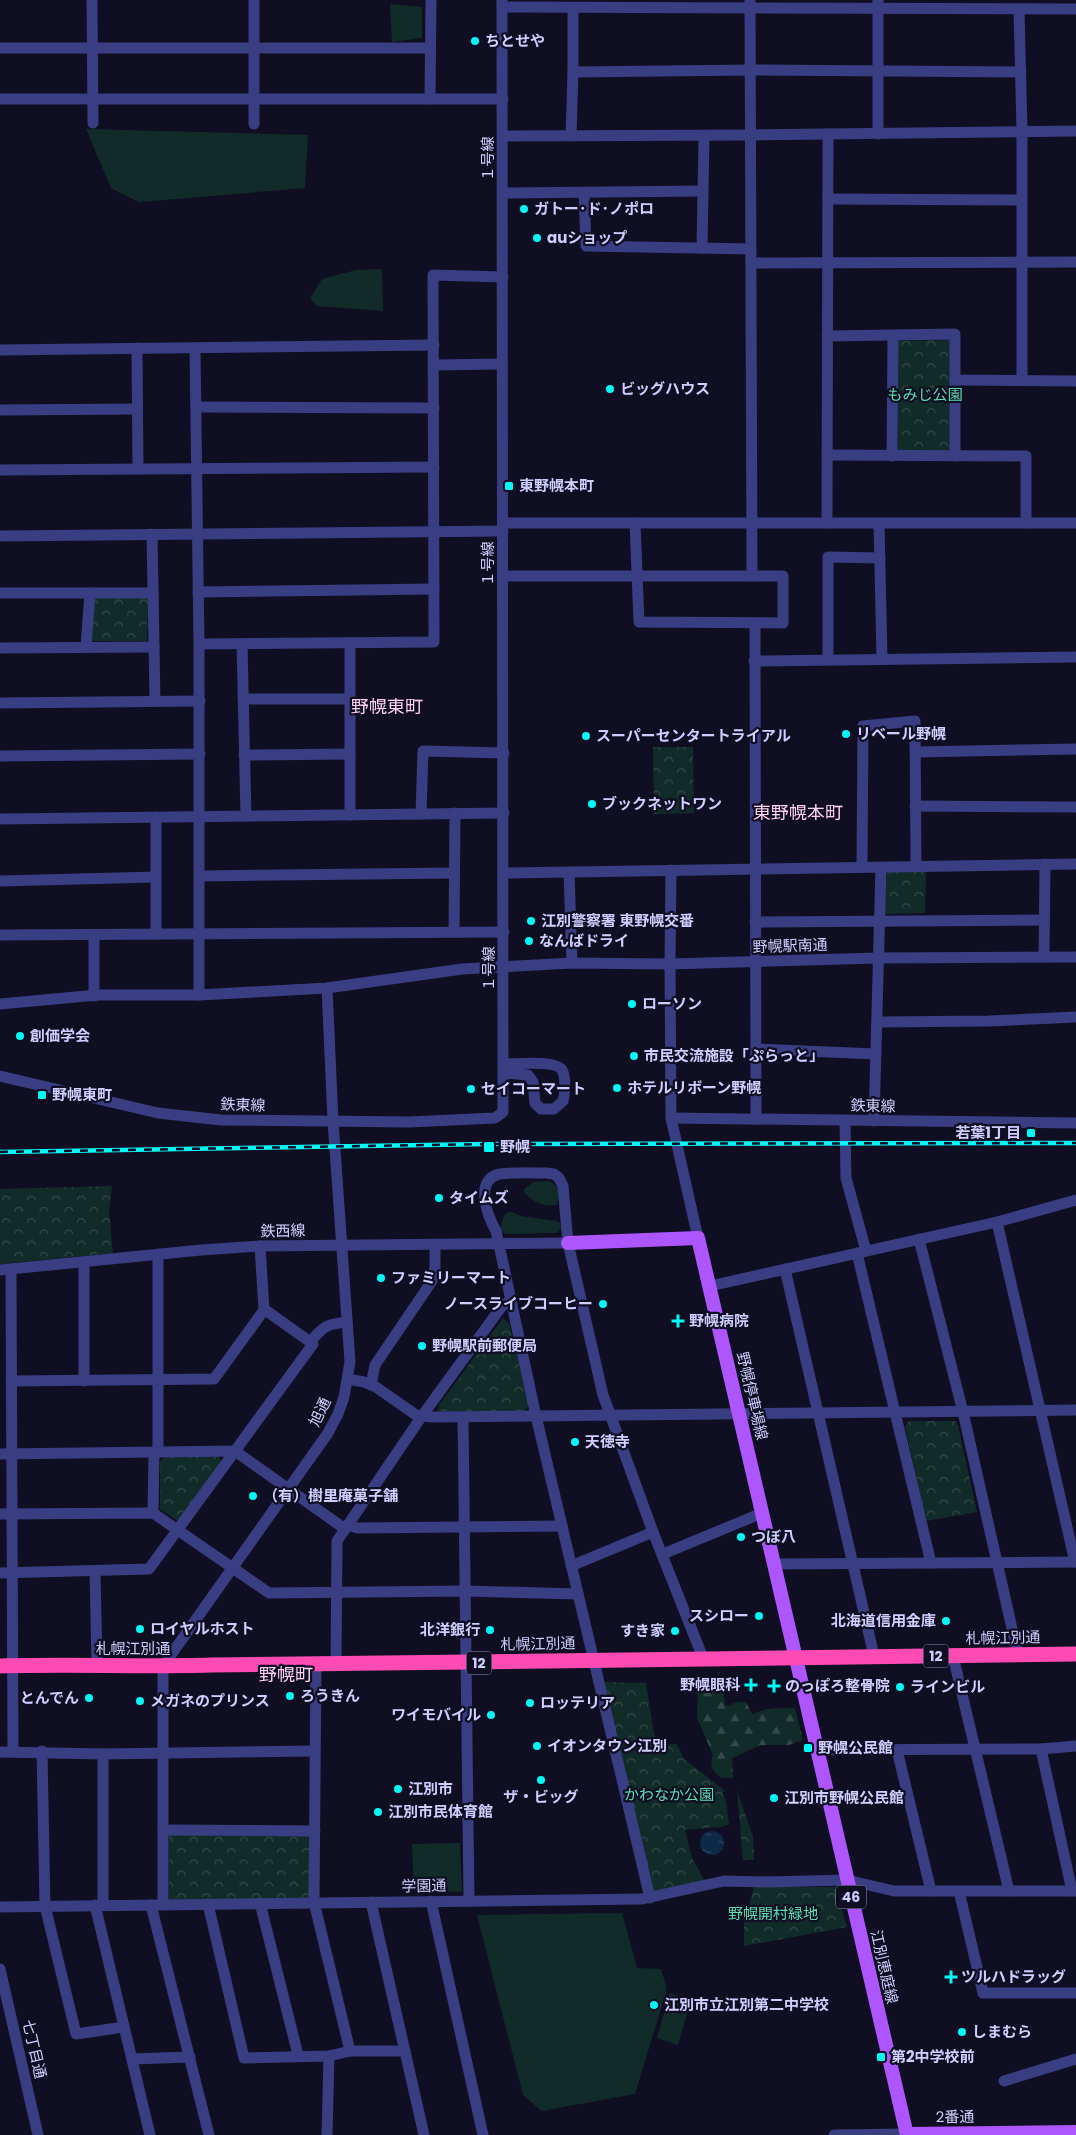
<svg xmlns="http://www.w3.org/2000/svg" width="1076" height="2135" viewBox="0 0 1076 2135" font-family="Poppins,'Noto Sans JP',sans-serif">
<defs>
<pattern id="forest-firs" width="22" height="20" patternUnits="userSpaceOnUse" patternTransform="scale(1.25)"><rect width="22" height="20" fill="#112c28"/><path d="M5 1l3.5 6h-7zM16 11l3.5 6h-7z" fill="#334a48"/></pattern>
<pattern id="park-crowns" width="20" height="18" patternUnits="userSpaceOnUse" patternTransform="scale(1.25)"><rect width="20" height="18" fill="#112c28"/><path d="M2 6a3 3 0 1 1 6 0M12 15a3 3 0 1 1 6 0" fill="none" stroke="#334a48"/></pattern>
<pattern id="water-ripples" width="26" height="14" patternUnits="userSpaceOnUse" patternTransform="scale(1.25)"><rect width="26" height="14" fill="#0d2947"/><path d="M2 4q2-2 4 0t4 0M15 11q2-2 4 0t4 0" fill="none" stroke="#2f4763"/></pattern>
</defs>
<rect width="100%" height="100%" fill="#0f0e22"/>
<g fill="#112c28">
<polygon points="390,4 422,7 422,38 392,42"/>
<polygon points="86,129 308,135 305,188 139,202 111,188"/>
<polygon points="382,269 383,311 317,306 310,298 322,279 356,270"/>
<path d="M548,1181C560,1185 561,1193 557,1204C547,1209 528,1200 523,1190L533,1182Z"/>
<polygon points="512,1212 521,1216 557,1221 560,1223 561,1229 557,1233 505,1234 500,1230 503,1218 506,1213"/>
<polygon points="460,1843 462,1892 414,1891 412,1844"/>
<polygon points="622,1913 637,1968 661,1969 667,1989 635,2094 542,2111 523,2095 477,1915"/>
<polygon points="670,1993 691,2000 678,2045 657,2038"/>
</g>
<path fill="url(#forest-firs)" d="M698,1680L721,1684L726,1706L738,1702H746L752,1714L767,1709L795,1708L803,1740L789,1745H761L732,1758L733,1778H722C712,1770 709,1767 713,1755L697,1718Z"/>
<g fill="url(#park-crowns)">
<polygon points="951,340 951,450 898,450 898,341"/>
<polygon points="93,596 148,598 147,641 92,641"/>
<polygon points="653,747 693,747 694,813 654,814"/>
<polygon points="926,871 925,913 883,914 887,872"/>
<polygon points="112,1186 109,1211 113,1253 0,1264 0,1189"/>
<polygon points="503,1318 509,1323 529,1405 524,1412 438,1411 439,1405"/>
<polygon points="909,1421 955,1421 958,1425 977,1512 926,1521 905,1426"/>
<polygon points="219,1456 221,1463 178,1521 160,1509 160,1461 166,1457"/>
<polygon points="603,1682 646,1683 654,1734 660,1745 677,1744 683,1758 725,1791 722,1792 726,1801 729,1825 716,1828 716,1827 685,1830 692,1858 705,1881 651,1892"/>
<polygon points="737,1791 753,1836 754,1860 743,1860"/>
<rect x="169" y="1834" width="141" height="65"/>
<polygon points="754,1887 835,1887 847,1927 744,1946 744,1924"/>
</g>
<circle fill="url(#water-ripples)" cx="712" cy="1843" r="12"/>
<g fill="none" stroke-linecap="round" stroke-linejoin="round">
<g stroke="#393d81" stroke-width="11">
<polyline points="92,0 93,123"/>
<polyline points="254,0 254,124"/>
<polyline points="750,0 752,576"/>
<polyline points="502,7 1076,9"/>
<polyline points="1019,9 1022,131 1022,380"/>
<polyline points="0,48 430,48"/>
<polyline points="573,72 750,70 1021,72"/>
<polyline points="0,99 503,99"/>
<polyline points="430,99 431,0"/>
<polyline points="878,134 878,0"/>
<polyline points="503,136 751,135 1076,131"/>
<polyline points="571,136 573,72 573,8"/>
<polyline points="503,193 703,191"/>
<polyline points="584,193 586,246 751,249"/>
<polyline points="828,199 1022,200"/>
<polyline points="702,248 704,136"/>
<polyline points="751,263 1076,262"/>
<polyline points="827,336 955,334 955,456"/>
<polyline points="137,348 138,469"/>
<polyline points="195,348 199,644 199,995"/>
<polyline points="0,350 434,345"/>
<polyline points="434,365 501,364"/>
<polyline points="955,380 1076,381"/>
<polyline points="196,407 434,408"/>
<polyline points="0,410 137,409"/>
<polyline points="827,455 1026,456 1026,523"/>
<polyline points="892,456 893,335"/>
<polyline points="0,470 434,467"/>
<polyline points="503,523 1076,523"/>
<polyline points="827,523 828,134"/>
<polyline points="879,523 882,659"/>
<polyline points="152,534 155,701"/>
<polyline points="0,536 503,531"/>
<polyline points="503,576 783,576 783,623 639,622 635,523"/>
<polyline points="198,592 434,589"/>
<polyline points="0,593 153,593"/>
<polyline points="755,623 756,1119"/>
<polyline points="350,643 350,815"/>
<polyline points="199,644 434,642 433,275 503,277"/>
<polyline points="242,644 246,816"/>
<polyline points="86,647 90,593"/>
<polyline points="0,648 154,647"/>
<polyline points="828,660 828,557 880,558"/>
<polyline points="754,661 1076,657"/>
<polyline points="243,699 350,699"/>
<polyline points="0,703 200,701"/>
<polyline points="915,752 1076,749"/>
<polyline points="244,755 350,754"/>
<polyline points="0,756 200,754"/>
<polyline points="915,806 1076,807"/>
<polyline points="421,814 423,751 504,753"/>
<polyline points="0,819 504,813"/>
<polyline points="862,867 863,726 915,721 916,866"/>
<polyline points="671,870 670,964 671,1118 698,1238"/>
<polyline points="569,872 572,963"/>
<polyline points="504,873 1076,864"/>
<polyline points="200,876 454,873"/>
<polyline points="0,881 156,877"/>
<polyline points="755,922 1044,920"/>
<polyline points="454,932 455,813"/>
<polyline points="156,934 156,817"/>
<polyline points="0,935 504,932"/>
<polyline points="1044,957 1045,864"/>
<polyline points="94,996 94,935"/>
<polyline points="0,1004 97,995 199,995 327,988 462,969 572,963 670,964 878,958 1076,957"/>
<polyline points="877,1022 989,1021 1076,1017"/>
<polyline points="756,1049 876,1054"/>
<path d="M504,1073L528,1075L533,1082L535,1103L541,1109H554L563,1101C565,1094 566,1077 562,1070C556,1060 516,1064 504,1064"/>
<polyline points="0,1076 158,1113 221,1120 409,1122 495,1118 503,1112 502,0"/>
<polyline points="671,1118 1076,1123"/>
<polyline points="845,1121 846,1178 866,1251"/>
<polyline points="874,1121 881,867"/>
<polyline points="997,1222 1075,1562"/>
<polyline points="919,1239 963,1412 1018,1655"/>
<polyline points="857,1253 931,1563"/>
<polyline points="158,1254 158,1452"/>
<polyline points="11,1269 13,1752"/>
<polyline points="785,1269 874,1656"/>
<polyline points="0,1270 201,1250 260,1246 568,1243"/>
<polyline points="710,1286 997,1222 1076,1200"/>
<path d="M310,1342C324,1326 326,1324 347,1322"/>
<polyline points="348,1379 364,1382 376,1387 416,1415 432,1417 1076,1410"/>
<polyline points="11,1381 214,1379 264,1310 260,1246"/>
<polyline points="84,1381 84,1262"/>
<polyline points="371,1385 375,1365 432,1281 435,1268 435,1244"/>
<polyline points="463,1417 469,1901"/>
<polyline points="0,1454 235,1451 345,1529"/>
<polyline points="153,1513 154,1452"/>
<polyline points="0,1514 153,1513 269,1593 466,1591 578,1594"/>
<polyline points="347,1525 358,1528 562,1526"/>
<polyline points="663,1554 762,1513"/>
<polyline points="773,1564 1076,1562"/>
<polyline points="571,1566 653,1532"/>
<polyline points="95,1571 97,1666"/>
<polyline points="0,1573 149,1569 313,1344 264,1309"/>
<polyline points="953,1656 1009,1891"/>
<polyline points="316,1664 314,1902 350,2051"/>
<polyline points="336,1664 337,1541 422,1416 502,1306 510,1301"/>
<polyline points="1041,1749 1072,1891"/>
<polyline points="816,1750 1041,1749 1076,1746"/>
<polyline points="897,1750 931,1891"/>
<polyline points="42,1751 45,1906 76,2034 124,2027"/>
<polyline points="0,1752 103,1754 315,1751"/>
<polyline points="103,1754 103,1905"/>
<polyline points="163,1830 315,1831"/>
<polyline points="959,1891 983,1993 1076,1993"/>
<path d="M650,1898L536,1416L496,1231C488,1217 473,1179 500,1174C514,1172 531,1173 546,1173L554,1174L559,1178L563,1186L568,1243L603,1395L653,1532L703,1658"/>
<polyline points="431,1901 483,2135"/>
<polyline points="371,1902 424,2135"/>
<polyline points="260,1903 298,2055"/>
<polyline points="208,1904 244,2058 329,2056 350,2051 405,2051"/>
<polyline points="95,1905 150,2135"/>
<polyline points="151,1905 209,2135"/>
<polyline points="163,1905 163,1666 328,1433 338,1414 344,1397 350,1362 333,1121 327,988"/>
<polyline points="0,1907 642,1899 724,1881 768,1882 847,1880 894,1891 1076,1891"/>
<polyline points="0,1969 38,2135"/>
<polyline points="132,2059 190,2057"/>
<polyline points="1004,2081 1076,2059"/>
<polyline points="327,2135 329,2056"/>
<polyline points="834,2135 907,2134"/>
</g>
<g stroke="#ae56fe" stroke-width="14">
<polyline points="568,1243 698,1238 907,2135"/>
<polyline points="907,2134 1076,2132"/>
</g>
<path stroke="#fe4ab3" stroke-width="15" d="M0,1666C70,1664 141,1667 211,1665C499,1661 788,1659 1076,1654"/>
<defs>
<polyline id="rail" points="0,1152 488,1144 1076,1143"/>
</defs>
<use href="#rail" stroke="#01f9f8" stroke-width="4.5"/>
<use href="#rail" stroke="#0f0e22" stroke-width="2.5" stroke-dasharray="8" stroke-linecap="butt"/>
</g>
<g fill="#01f9f8" stroke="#0f0e22" stroke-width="2">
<circle cx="475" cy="41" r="5"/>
<circle cx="524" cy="209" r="5"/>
<circle cx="537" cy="238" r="5"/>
<circle cx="610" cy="389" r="5"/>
<rect x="504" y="481" width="10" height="10" rx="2.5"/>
<circle cx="846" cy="734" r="5"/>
<circle cx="586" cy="736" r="5"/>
<circle cx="592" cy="804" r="5"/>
<circle cx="531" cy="921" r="5"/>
<circle cx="529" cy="941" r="5"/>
<circle cx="632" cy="1004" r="5"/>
<circle cx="20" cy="1036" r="5"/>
<circle cx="634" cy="1056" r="5"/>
<circle cx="617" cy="1088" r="5"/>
<circle cx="471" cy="1089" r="5"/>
<rect x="37" y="1090" width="10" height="10" rx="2.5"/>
<rect x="1026" y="1128" width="10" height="10" rx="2.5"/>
<rect x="483" y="1141" width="12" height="12" rx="2.5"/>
<circle cx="439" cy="1198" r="5"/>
<circle cx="381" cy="1278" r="5"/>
<circle cx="603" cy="1304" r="5"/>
<path d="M675.5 1313.5h5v5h5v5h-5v5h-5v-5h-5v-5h5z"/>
<circle cx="422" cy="1346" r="5"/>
<circle cx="575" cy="1442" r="5"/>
<circle cx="253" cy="1496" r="5"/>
<circle cx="741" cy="1537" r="5"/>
<circle cx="759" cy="1616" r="5"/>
<circle cx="946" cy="1621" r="5"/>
<circle cx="140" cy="1629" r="5"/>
<circle cx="490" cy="1630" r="5"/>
<circle cx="675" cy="1631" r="5"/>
<path d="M748.5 1677.5h5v5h5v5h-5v5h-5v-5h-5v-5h5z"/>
<path d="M771.5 1678.5h5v5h5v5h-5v5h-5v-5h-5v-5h5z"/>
<circle cx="900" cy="1687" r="5"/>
<circle cx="290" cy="1696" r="5"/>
<circle cx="89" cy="1698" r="5"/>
<circle cx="140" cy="1701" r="5"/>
<circle cx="530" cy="1703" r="5"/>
<circle cx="491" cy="1715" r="5"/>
<circle cx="537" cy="1746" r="5"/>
<rect x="803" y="1743" width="10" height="10" rx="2.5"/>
<circle cx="541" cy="1780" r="5"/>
<circle cx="398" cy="1789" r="5"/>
<circle cx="774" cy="1798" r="5"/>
<circle cx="378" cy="1812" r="5"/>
<path d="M948.5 1969.5h5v5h5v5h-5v5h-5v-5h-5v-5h5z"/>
<circle cx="654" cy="2005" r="5"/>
<circle cx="962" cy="2032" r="5"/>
<rect x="876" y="2052" width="10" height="10" rx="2.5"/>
</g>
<g text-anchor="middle" stroke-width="4.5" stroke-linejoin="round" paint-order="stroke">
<g fill="#0f0e22" stroke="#9595bd" stroke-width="1">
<rect x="923.5" y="1644.5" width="25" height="23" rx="4"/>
<rect x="466.5" y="1651.5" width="25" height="23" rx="4"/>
<rect x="836" y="1885.5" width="30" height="23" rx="4"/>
</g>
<g font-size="14" font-weight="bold" fill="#cfcfff">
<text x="936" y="1661">12</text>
<text x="479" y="1668">12</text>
<text x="851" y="1902">46</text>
</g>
<g font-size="15" font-weight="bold" fill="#cfcfff" stroke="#0f0e22" text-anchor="start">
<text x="485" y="46">ちとせや</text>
<text x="534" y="214">ガトー･ド･ノポロ</text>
<text x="547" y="243">auショップ</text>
<text x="620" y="394">ビッグハウス</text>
<text x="519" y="491">東野幌本町</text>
<text x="856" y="739">リベール野幌</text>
<text x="596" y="741">スーパーセンタートライアル</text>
<text x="602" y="809">ブックネットワン</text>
<text x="541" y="926">江別警察署 東野幌交番</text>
<text x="539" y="946">なんばドライ</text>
<text x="642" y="1009">ローソン</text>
<text x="30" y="1041">創価学会</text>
<text x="644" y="1061">市民交流施設「ぷらっと」</text>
<text x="627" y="1093">ホテルリボーン野幌</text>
<text x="481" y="1094">セイコーマート</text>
<text x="52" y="1100">野幌東町</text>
<text x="1021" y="1138" text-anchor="end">若葉1丁目</text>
<text x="500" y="1152">野幌</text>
<text x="449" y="1203">タイムズ</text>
<text x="391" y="1283">ファミリーマート</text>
<text x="593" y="1309" text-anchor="end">ノースライブコーヒー</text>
<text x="689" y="1326">野幌病院</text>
<text x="432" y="1351">野幌駅前郵便局</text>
<text x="585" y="1447">天徳寺</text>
<text x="263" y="1501">（有）樹里庵菓子舗</text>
<text x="751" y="1542">つぼ八</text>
<text x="749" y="1621" text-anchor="end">スシロー</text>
<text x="936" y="1626" text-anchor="end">北海道信用金庫</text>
<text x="150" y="1634">ロイヤルホスト</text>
<text x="480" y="1635" text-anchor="end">北洋銀行</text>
<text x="665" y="1636" text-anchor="end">すき家</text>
<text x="740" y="1690" text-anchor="end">野幌眼科</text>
<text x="785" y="1691">のっぽろ整骨院</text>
<text x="910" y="1692">ラインビル</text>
<text x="300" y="1701">ろうきん</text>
<text x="79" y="1703" text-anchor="end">とんでん</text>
<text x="150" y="1706">メガネのプリンス</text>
<text x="540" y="1708">ロッテリア</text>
<text x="481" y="1720" text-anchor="end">ワイモバイル</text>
<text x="547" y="1751">イオンタウン江別</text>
<text x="818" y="1753">野幌公民館</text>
<text x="408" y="1794">江別市</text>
<text x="541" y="1802" text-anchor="middle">ザ・ビッグ</text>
<text x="784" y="1803">江別市野幌公民館</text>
<text x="388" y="1817">江別市民体育館</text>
<text x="961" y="1982">ツルハドラッグ</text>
<text x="664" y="2010">江別市立江別第二中学校</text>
<text x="972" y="2037">しまむら</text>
<text x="891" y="2062">第2中学校前</text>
</g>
<g font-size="15" fill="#cfcfff" stroke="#0f0e22">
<text transform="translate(488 159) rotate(-90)" y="5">１号線</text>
<text transform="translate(488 564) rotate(-90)" y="5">１号線</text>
<text transform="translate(790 946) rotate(-2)" y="5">野幌駅南通</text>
<text transform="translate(489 969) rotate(-90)" y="5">１号線</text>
<text transform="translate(243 1105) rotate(2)" y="5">鉄東線</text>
<text transform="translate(873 1106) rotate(1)" y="5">鉄東線</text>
<text transform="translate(283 1231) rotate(-1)" y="5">鉄西線</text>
<text transform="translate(752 1396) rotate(77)" y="5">野幌停車場線</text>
<text transform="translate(320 1412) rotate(-64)" y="5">旭通</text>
<text transform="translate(1003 1638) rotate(-1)" y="5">札幌江別通</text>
<text transform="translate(538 1644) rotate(-1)" y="5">札幌江別通</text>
<text x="133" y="1654">札幌江別通</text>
<text transform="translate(424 1886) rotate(-1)" y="5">学園通</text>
<text transform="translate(884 1967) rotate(77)" y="5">江別恵庭線</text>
<text transform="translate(34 2049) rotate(77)" y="5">七丁目通</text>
<text transform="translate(955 2117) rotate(-1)" y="5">2番通</text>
</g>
<g font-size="15" fill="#5bdfb0" stroke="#0f0e22">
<text x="925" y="400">もみじ公園</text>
<text x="669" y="1800">かわなか公園</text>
<text x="773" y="1919">野幌開村緑地</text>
</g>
<g font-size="18" fill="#ffd1f3" stroke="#0f0e22">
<text x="387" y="713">野幌東町</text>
<text x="798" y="819">東野幌本町</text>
<text x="286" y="1681">野幌町</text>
</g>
</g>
</svg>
